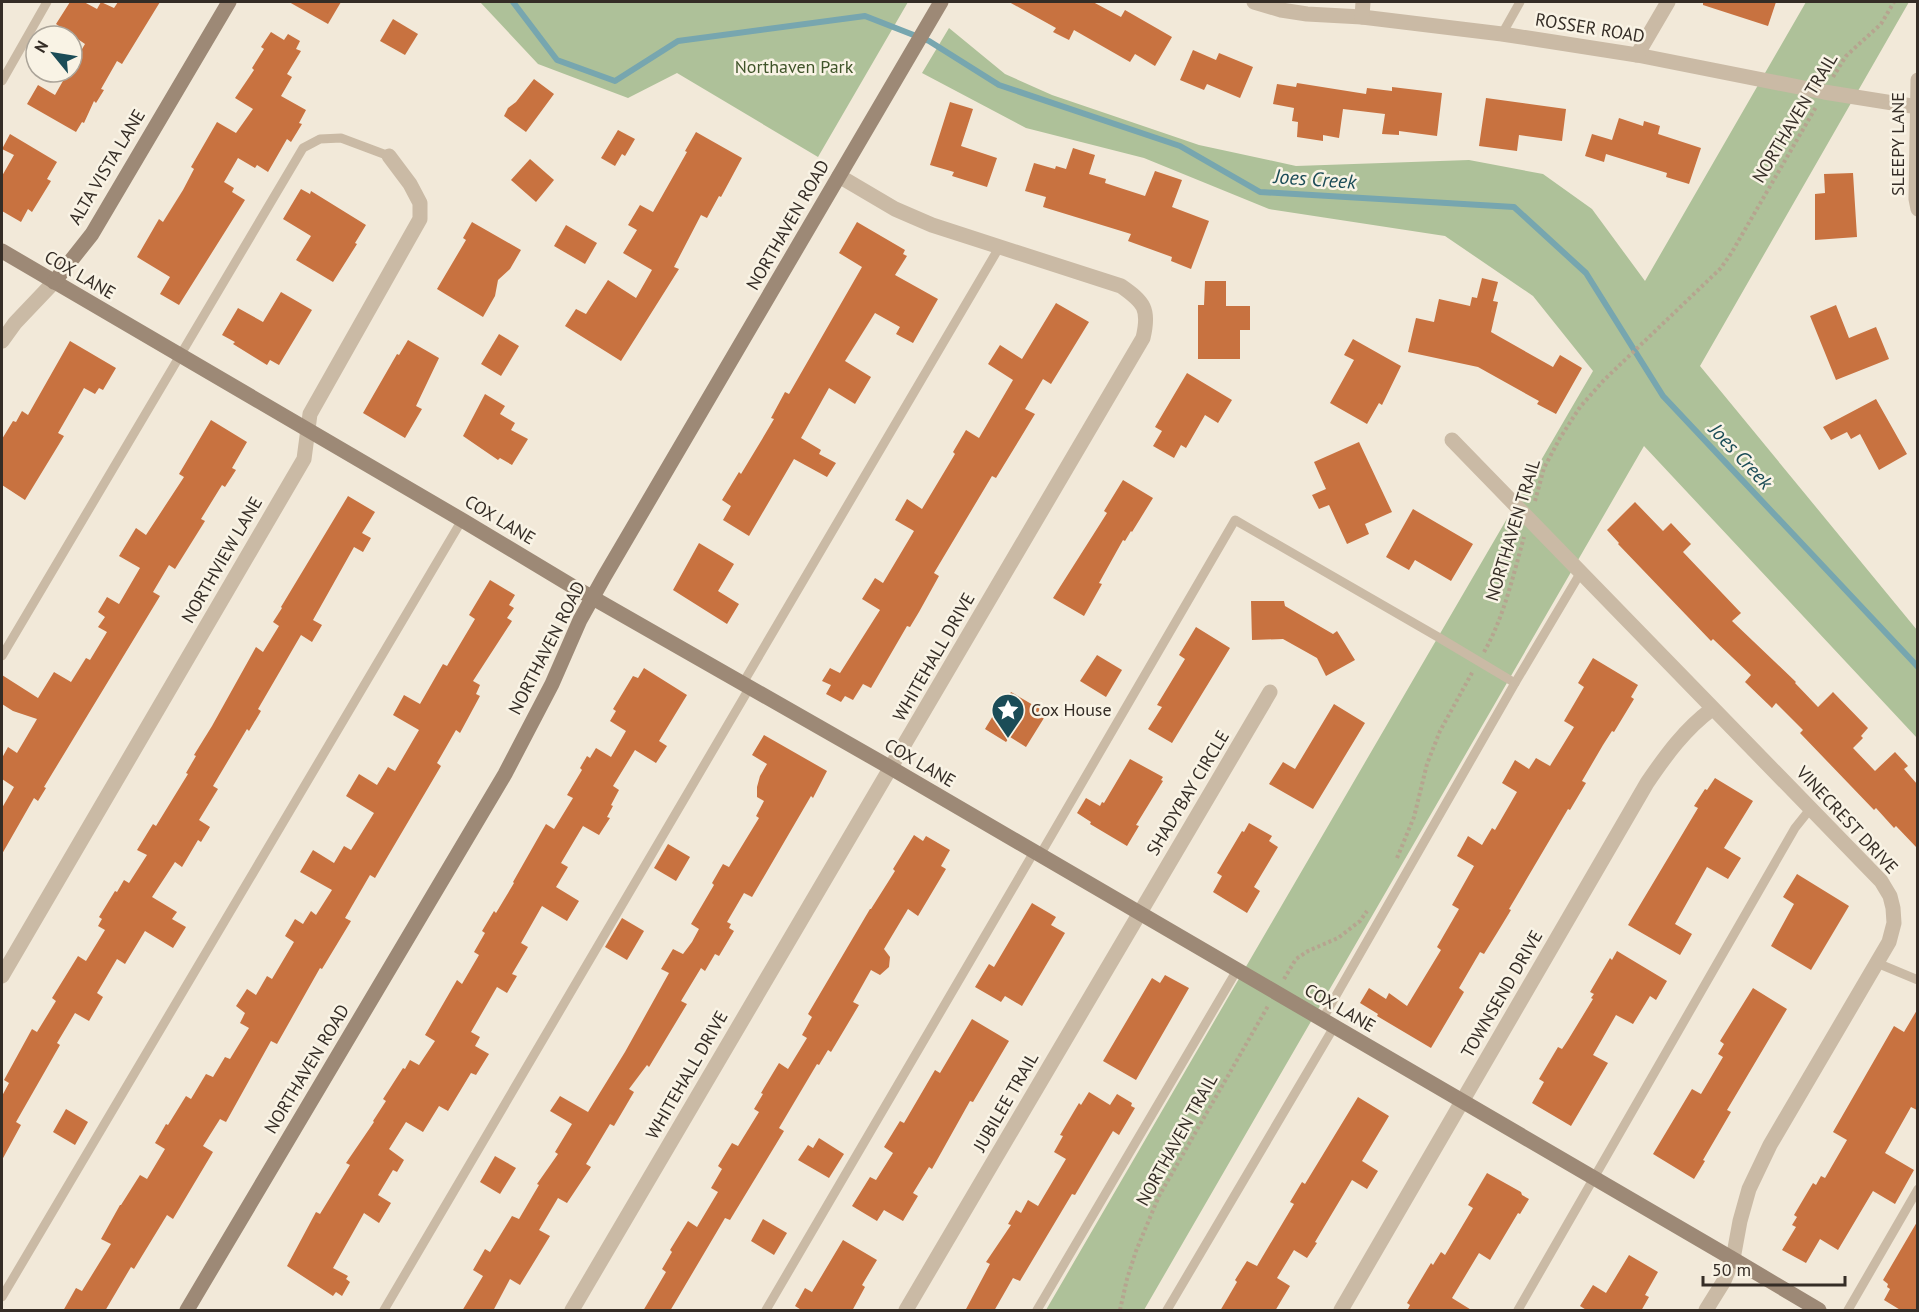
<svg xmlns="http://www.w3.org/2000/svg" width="1919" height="1312" viewBox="0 0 1919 1312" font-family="'PT Sans',sans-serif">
<rect width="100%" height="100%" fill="#f2e9d9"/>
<g fill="#aec199">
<polygon points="480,2 908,2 818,157 677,73 628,98 538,64"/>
<polygon points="1806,2 1909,2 1700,366 1917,630 1917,738 1644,446 1144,1310 1046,1310 1593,371 1533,296 1445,236 1269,209 1144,158 1026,128 922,73 949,28 1005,74 1052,95 1199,145 1296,166 1469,160 1543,174 1592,209 1645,281"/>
</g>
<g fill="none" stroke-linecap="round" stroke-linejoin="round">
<polyline stroke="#77a6af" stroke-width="6" points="513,2 557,60 615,81 678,41 865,16 929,41 999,85 1180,146 1260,192 1514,207 1586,273 1663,396 1918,667"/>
</g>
<g fill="#c87240">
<polygon points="70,2 84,2 97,9 101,2 114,8 118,2 160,2 122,64 117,61 101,89 104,90 96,103 94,101 84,123 82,122 76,132 27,104 38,85 55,95 68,72 72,72 72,66 85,44 56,24"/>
<polygon points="289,2 341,2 328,24"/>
<polygon points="1009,2 1093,2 1121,17 1125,10 1172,37 1155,66 1135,54 1130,62 1074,30 1069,40 1053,32 1056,28"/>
<polygon points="1703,2 1776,2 1768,26 1703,5"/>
<polygon points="393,19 418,34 405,55 380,41"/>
<polygon points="271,32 284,40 288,34 300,41 296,49 301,51 287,74 292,77 281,96 306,110 299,123 302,124 291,142 287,139 268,172 257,165 255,168 238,158 224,182 234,188 232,192 245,200 179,305 160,294 170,277 137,257 159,219 163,222 183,190 194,169 191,167 217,122 236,133 253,109 235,98 254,70 252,68 264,49 261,47"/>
<polygon points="1193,50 1216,60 1219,53 1253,67 1240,98 1207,84 1204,90 1180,80"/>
<polygon points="534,79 554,94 526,132 504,116 508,108 516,102"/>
<polygon points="1297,83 1366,94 1367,88 1392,91 1392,87 1442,93 1437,136 1399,131 1399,135 1382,134 1385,114 1343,109 1339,138 1323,135 1323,141 1297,137 1298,122 1292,121 1294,108 1273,104 1277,84 1296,87"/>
<polygon points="1486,98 1566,109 1562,141 1519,135 1517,151 1479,146"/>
<polygon points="950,102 973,109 961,146 997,158 987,187 952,176 954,172 930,165"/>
<polygon points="1619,118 1643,126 1644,121 1660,126 1658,134 1701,148 1689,184 1666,177 1667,173 1606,154 1604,162 1585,156 1592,134 1612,140"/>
<polygon points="618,130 635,139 625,156 622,154 615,166 601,158"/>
<polygon points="696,132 742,158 721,197 719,196 707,218 701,215 674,267 679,269 621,361 565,326 576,309 586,314 608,280 636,298 652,270 623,253 637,230 628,225 640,205 653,212 687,152 685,151"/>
<polygon points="10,134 57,162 47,179 51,181 32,212 28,209 21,222 2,211 2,176 14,155 2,149"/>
<polygon points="1073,148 1095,155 1089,174 1106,179 1105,183 1145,196 1155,171 1182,180 1172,207 1209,221 1191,269 1171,261 1172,257 1128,241 1131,234 1043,207 1046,197 1025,191 1034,163 1055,169 1056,166 1066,169"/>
<polygon points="530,159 554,180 536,202 511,180"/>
<polygon points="1853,173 1857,237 1815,240 1815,194 1825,193 1824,174"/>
<polygon points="301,189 310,194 311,191 366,225 355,243 357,244 333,282 296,260 311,236 283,219"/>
<polygon points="472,222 521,250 510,269 498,280 495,296 483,317 437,289 466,240 463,238"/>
<polygon points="857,222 905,250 903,254 907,256 895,275 938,299 913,343 896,334 900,327 875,313 845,361 871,377 855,404 829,388 801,438 821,450 819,454 836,463 827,477 794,459 749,536 723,520 731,506 722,500 739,472 741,474 761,441 774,419 771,418 785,392 789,394 862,267 839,253"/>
<polygon points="566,225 597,243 585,264 554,246"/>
<polygon points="1482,278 1498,282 1493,301 1498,302 1491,332 1553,367 1560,355 1582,368 1556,414 1537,404 1539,401 1478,367 1408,352 1416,318 1434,322 1439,299 1470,306 1472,297 1477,298"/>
<polygon points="1205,281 1226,281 1226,306 1250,306 1250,330 1240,330 1240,359 1198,359 1198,305 1204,305"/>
<polygon points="281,292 312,310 279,365 270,360 267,365 233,344 235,342 222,335 238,308 263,322"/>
<polygon points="1056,303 1089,322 1051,384 1043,379 1025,409 1035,414 996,478 992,476 934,573 939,576 919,612 910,627 907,626 871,688 863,684 853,700 845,696 841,702 826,694 831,685 822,681 830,668 840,673 880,610 862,599 875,578 883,583 914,531 895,520 907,499 922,509 955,454 953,452 966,430 979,438 1013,380 988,364 1000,345 1022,359"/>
<polygon points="1836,305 1849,338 1876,327 1889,359 1836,380 1810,316"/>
<polygon points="499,334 519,346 501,376 481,364"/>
<polygon points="1353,339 1401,366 1382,405 1379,403 1367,424 1330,403 1354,360 1344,355"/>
<polygon points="408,340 439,358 416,406 422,409 405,438 363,413 397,354 399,355"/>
<polygon points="70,341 116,368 103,390 99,388 95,394 84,388 58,433 64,436 25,500 2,485 2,439 13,421 16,422 22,411 28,415"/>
<polygon points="1187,373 1232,400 1218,423 1205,415 1186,448 1181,445 1174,458 1153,446 1162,431 1155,427"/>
<polygon points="485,394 505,406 500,414 515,423 511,430 528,439 512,465 500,458 498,460 463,436"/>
<polygon points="1876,399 1907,454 1879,470 1860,434 1851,439 1847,432 1831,440 1823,427"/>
<polygon points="211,420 247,442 232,468 236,470 225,487 222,485 201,519 205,521 175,569 169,565 153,592 160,596 44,787 46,788 38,801 34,798 2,854 2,808 14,787 2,779 2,758 8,747 17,753 37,719 13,711 2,704 2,675 38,698 54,672 71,682 86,658 90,660 107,632 98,627 105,617 98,612 107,597 119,604 140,568 119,556 136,528 146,535 184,477 179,474"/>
<polygon points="1359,442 1392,512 1365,524 1369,534 1347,544 1329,505 1319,509 1312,495 1326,489 1314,462"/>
<polygon points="1123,480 1153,498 1132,532 1131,531 1125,541 1123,540 1099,583 1102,584 1084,616 1053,598 1107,513 1104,511"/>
<polygon points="348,496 375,512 362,533 371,538 363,552 354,547 313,620 322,625 312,642 301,635 258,709 261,711 249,731 247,729 213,786 218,789 199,820 210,827 201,842 198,840 182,867 175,862 152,897 177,912 172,919 186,927 173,948 145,931 125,964 117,959 97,993 103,997 89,1021 75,1013 57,1043 60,1045 16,1122 21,1125 2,1160 2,1096 9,1083 4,1080 32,1029 37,1032 56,1001 52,998 78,956 86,961 105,930 98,926 102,919 99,917 115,891 117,892 124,880 129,883 147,855 137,850 153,824 156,826 188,774 186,773 196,756 194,755 212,726 256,647 263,652 279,626 273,622 282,608 281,607"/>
<polygon points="1635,502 1663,531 1671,523 1691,544 1683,552 1741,613 1732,621 1796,682 1795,683 1818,707 1833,692 1868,728 1861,736 1863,738 1853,748 1875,771 1895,752 1908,766 1904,769 1917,784 1917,848 1896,826 1894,828 1876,808 1874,810 1800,733 1803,730 1776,703 1772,708 1745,682 1751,675 1713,639 1711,641 1618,544 1619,543 1607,530"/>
<polygon points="1413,509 1473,544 1451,581 1415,560 1409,570 1386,557"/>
<polygon points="699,543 734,564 718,591 739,604 727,624 673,590"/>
<polygon points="490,580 515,595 509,605 514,608 507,618 512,621 473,681 480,685 476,694 480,696 460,733 456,730 437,763 441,766 375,878 370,875 345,918 351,921 322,969 320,968 277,1044 271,1041 226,1122 220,1119 203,1146 213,1152 173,1219 167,1215 134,1269 131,1267 105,1311 63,1311 76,1288 82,1291 111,1244 101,1239 120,1205 121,1205 140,1175 147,1179 165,1149 155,1143 166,1124 168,1125 186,1096 191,1099 206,1074 213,1077 225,1057 230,1059 249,1028 240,1023 245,1013 236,1006 247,989 256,995 267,976 272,979 294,942 285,936 295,919 303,924 311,911 316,915 332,890 300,872 313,850 334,863 344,846 351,850 374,813 346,796 359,774 377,785 388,767 395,771 419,730 393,715 404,695 420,704 443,664 447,666 475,619 469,615"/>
<polygon points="1251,601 1284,601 1285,606 1333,634 1337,631 1355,660 1326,676 1317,658 1283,639 1252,640"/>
<polygon points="1196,627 1230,648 1172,743 1148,729 1162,707 1157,705 1185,659 1179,655"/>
<polygon points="1097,655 1122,670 1106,697 1080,681"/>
<polygon points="1593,658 1638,685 1631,697 1634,699 1614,732 1612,731 1603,745 1582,781 1586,783 1570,810 1568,809 1509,909 1511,910 1497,933 1484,954 1480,952 1459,988 1464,992 1431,1048 1377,1016 1378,1014 1360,1003 1369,988 1386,999 1389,993 1407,1006 1441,950 1437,947 1459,909 1452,905 1474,866 1457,856 1468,836 1482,845 1492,828 1495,830 1517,792 1502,783 1515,760 1529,769 1536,758 1550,766 1574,727 1564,721 1584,687 1578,683"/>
<polygon points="644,668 687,695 659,741 667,746 656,763 635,750 613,786 619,790 611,805 613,806 607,817 610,818 599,835 583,826 561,863 568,867 556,887 579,901 567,921 542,906 521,943 528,947 512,974 517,976 507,993 497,987 471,1032 480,1037 475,1046 489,1054 476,1075 471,1073 448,1111 439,1106 423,1132 406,1122 389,1149 404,1160 397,1172 393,1170 378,1195 391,1203 379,1223 364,1213 333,1268 348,1276 346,1279 350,1282 342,1296 336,1292 333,1296 287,1266 316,1212 320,1214 350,1165 346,1163 374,1122 373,1121 386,1101 383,1099 403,1068 405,1069 410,1060 419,1065 435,1041 425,1035 457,980 462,984 479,955 474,952 485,933 482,931 494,911 496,913 514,883 513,882 546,824 554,829 573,798 567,795 582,770 580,768 587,756 590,758 596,748 611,757 626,731 610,721 616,711 613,709 633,676 638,678"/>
<polygon points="1011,692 1040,709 1038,712 1040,714 1039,715 1044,718 1026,747 1010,737 1006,742 985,729 1006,694 1009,696"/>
<polygon points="1334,704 1365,723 1313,809 1269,784 1283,762 1295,769"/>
<polygon points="764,735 827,771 813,798 811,796 752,897 744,893 727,922 731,924 729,928 734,931 719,956 715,954 705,971 701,968 681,1001 687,1004 649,1067 647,1065 629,1089 634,1092 614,1126 610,1124 586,1164 591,1167 567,1203 558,1198 539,1230 550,1236 520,1285 510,1279 493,1311 462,1311 483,1276 473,1270 485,1249 490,1252 512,1216 519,1219 539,1185 537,1184 558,1154 555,1152 572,1124 550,1111 560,1096 588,1112 625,1052 669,973 661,969 673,949 683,954 692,942 699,929 691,924 714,885 712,883 723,864 729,867 759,818 756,816 764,801 757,797 757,787 760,776 767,764 752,755"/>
<polygon points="1130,759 1163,777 1161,780 1163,781 1136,825 1139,826 1127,846 1090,824 1091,822 1077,813 1086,798 1100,806 1102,802 1104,803"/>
<polygon points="1715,778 1753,801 1724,848 1741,858 1728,879 1707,867 1675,924 1692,934 1680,955 1628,925 1698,808 1694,806 1705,789 1707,790"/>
<polygon points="1249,823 1272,836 1269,841 1278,847 1254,887 1260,891 1247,913 1213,892 1222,876 1217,873 1242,831 1244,832"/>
<polygon points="914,835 923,841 926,836 950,850 941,866 946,869 918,916 908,909 884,949 890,957 889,967 880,975 871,970 853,1002 859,1005 831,1052 828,1050 819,1065 817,1064 779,1128 784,1131 730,1220 725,1218 670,1311 643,1311 666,1272 662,1269 672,1252 670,1250 688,1221 697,1227 718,1192 711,1188 722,1169 718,1166 732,1143 738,1146 759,1112 754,1109 763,1094 761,1093 779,1063 788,1069 807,1038 802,1035 812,1017 808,1014 870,909 871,909 895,871 893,869"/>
<polygon points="668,844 690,857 676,881 654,868"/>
<polygon points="1797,874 1849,906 1811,970 1771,946 1794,904 1783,897"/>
<polygon points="1032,903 1056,917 1051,925 1065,933 1022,1006 1005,996 1001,1002 975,987 989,964 994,967"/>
<polygon points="622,918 644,931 627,960 605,947"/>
<polygon points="1617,951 1667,981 1656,1000 1650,996 1633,1024 1616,1015 1593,1055 1608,1063 1571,1126 1532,1103 1544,1082 1539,1079 1558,1047 1562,1049 1568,1040 1593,999 1591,998 1594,994 1590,992 1610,958 1612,960"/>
<polygon points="1165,975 1189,988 1136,1080 1103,1061 1152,978 1160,983"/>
<polygon points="1753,988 1787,1009 1727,1110 1731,1112 1703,1160 1705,1161 1694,1179 1653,1154 1692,1089 1701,1094 1723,1057 1718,1054 1724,1044 1720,1041"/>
<polygon points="1917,1010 1917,1110 1911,1107 1885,1153 1914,1170 1895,1204 1873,1191 1838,1250 1820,1239 1806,1263 1782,1250 1796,1227 1792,1225 1797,1217 1794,1215 1813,1183 1816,1185 1821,1176 1825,1178 1847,1140 1833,1132 1894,1026 1904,1032"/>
<polygon points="972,1019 1009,1041 973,1102 970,1101 932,1169 929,1167 913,1193 918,1196 903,1221 884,1210 877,1221 852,1206 870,1177 876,1180 893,1153 884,1147 900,1121 904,1123 935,1070 940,1073"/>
<polygon points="1089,1092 1110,1105 1117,1094 1132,1103 1131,1106 1135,1108 1119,1135 1113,1131 1075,1195 1072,1194 1020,1281 1013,1278 994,1311 965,1311 990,1264 986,1262 1011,1225 1008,1224 1016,1210 1021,1213 1028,1200 1038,1206 1066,1159 1054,1152 1063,1136 1060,1135 1079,1103 1081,1105"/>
<polygon points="1358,1097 1389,1116 1362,1161 1378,1171 1367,1189 1352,1180 1315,1242 1317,1243 1307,1258 1294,1250 1277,1278 1290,1286 1275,1311 1220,1311 1237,1282 1235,1280 1247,1261 1257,1266 1294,1204 1290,1202 1302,1182 1305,1184"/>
<polygon points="66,1109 88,1122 75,1145 53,1132"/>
<polygon points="819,1138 844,1154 829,1178 798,1160 808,1145 813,1148"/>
<polygon points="495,1156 516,1168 500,1194 480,1182"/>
<polygon points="1487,1173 1521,1192 1522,1195 1529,1199 1520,1214 1518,1213 1490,1260 1479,1253 1452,1298 1473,1311 1407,1311 1410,1305 1407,1303 1431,1263 1433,1265 1441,1252 1445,1255 1473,1208 1468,1205"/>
<polygon points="763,1219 787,1233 774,1255 751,1241"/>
<polygon points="1917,1222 1917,1311 1902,1311 1884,1300 1890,1289 1887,1287 1888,1284 1883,1280"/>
<polygon points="843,1240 877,1260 862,1285 865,1287 852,1311 803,1311 795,1306 805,1288 812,1292"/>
<polygon points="1629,1255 1658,1272 1645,1295 1649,1297 1641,1311 1588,1311 1580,1306 1593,1285 1606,1293"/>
</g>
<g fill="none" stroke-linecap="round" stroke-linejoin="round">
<g stroke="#b6a48f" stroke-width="4" stroke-dasharray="3 3" stroke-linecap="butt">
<polyline points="1833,77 1846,56 1881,24 1894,2"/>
<polyline points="1535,501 1544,468 1560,438 1580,407 1604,380 1721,268 1732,252 1816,107"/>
<path d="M1484,652C1504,617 1513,576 1524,537"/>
<polyline points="1397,858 1414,817 1427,764 1440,731 1473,671"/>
<polyline points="1284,979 1296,959 1308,951 1338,938 1360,921 1367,911"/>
<polyline points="1120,1310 1127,1279 1136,1251 1159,1196 1268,1006"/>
</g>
<g stroke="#cabaa5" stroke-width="9">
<polyline points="1502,34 1520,2"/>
<polyline points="2,81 47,2"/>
<polyline points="2,656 303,148 320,139 341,138 389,156"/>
<polyline points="743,683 1000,246"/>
<polyline points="1040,855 1235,520 1438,637 1515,683 1581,572"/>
<polyline points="1877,963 1918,980"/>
<polyline points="1322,1020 1515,683"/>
<polyline points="2,1297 462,520"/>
<polyline points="384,1310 750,687"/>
<polyline points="766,1310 1034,852"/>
<polyline points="1037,1310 1237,970"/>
<polyline points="1167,1310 1334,1027"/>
<polyline points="1518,1310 1795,828 1811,808"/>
<polyline points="1848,1310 1918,1189"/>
</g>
<g stroke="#cabaa5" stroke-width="15">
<polyline points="1254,2 1281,10 1307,14 1362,17 1502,34 1637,55 1824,92 1918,107"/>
<polyline points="1362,17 1363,2"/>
<polyline points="1637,55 1668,2"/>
<polyline points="1918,80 1916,199 1918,209"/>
<polyline points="2,341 15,323 54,282"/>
<polyline points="1452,440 1881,881 1890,896 1893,908 1894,923 1889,942 1770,1145 1749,1189 1740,1221 1733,1259 1724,1281 1706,1310"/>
<polyline points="2,976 304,459 310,414 420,219 420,203 410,184 389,156"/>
<path d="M572,1310L1143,338C1150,309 1144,302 1121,286L932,225L895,209L839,176"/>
<polyline points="906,1310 1270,692"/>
<path d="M1341,1310L1647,783C1666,755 1685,729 1712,709"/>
</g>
<g stroke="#9d8976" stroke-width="15">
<polyline points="2,251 462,520 572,586 891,768 1733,1259 1819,1310"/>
<polyline points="54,282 92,234 229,2"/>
<polyline points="187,1310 505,774 552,684 580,620 604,577 941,2"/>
</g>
</g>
<defs>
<symbol id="sight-pin" viewBox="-11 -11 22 30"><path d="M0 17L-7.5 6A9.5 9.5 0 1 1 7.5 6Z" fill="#1b4c57" stroke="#f9f3e5"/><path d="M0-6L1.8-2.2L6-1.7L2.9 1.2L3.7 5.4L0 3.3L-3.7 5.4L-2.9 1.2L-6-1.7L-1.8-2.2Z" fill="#fff"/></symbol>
</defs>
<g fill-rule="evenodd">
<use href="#sight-pin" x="989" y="691" width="38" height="52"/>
</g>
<g text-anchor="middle" stroke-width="5" stroke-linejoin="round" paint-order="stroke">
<g font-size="18" fill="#352d26" stroke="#f9f3e5">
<text transform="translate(1590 28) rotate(9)" y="6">ROSSER ROAD</text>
<text transform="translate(1795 118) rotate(-59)" y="6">NORTHAVEN TRAIL</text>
<text transform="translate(1898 144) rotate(-90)" y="6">SLEEPY LANE</text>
<text transform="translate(107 167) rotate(-59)" y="6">ALTA VISTA LANE</text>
<text transform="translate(788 225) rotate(-60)" y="6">NORTHAVEN ROAD</text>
<text transform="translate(80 275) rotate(30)" y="6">COX LANE</text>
<text transform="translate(500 520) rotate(31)" y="6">COX LANE</text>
<text transform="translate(1513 530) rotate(-73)" y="6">NORTHAVEN TRAIL</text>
<text transform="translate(222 560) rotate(-60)" y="6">NORTHVIEW LANE</text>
<text transform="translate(547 648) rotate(-63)" y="6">NORTHAVEN ROAD</text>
<text transform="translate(934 657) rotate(-60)" y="6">WHITEHALL DRIVE</text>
<text transform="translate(920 763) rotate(30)" y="6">COX LANE</text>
<text transform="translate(1188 793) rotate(-59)" y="6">SHADYBAY CIRCLE</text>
<text transform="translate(1847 820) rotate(47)" y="6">VINECREST DRIVE</text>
<text transform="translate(1502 994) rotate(-60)" y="6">TOWNSEND DRIVE</text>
<text transform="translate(1340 1008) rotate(30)" y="6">COX LANE</text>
<text transform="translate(307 1069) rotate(-59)" y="6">NORTHAVEN ROAD</text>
<text transform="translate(687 1075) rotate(-60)" y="6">WHITEHALL DRIVE</text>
<text transform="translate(1006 1102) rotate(-60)" y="6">JUBILEE TRAIL</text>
<text transform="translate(1177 1140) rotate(-61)" y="6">NORTHAVEN TRAIL</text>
</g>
<g font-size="18" fill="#3f5429" stroke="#f9f3e5">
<text x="794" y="73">Northaven Park</text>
</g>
<g font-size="18" fill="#352d26" stroke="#f9f3e5" text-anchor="start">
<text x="1031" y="716">Cox House</text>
</g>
<g font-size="20" font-style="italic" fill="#1b4c57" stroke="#f9f3e5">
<text transform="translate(1315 179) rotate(4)" y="7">Joes Creek</text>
<text transform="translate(1741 456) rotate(47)" y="7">Joes Creek</text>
</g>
</g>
<rect width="1919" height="1312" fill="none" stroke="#352d26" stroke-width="6"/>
<g transform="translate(54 54) rotate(300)"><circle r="28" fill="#f9f3e5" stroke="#aba499" stroke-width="1.5"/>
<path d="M0-4.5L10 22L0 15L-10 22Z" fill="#1b4c57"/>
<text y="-9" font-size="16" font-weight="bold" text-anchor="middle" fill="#352d26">N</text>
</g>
<path d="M1703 1276v9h142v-9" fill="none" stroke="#352d26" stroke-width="3"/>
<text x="1712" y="1276" font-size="18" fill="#352d26" stroke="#f9f3e5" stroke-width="4.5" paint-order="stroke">50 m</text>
</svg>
